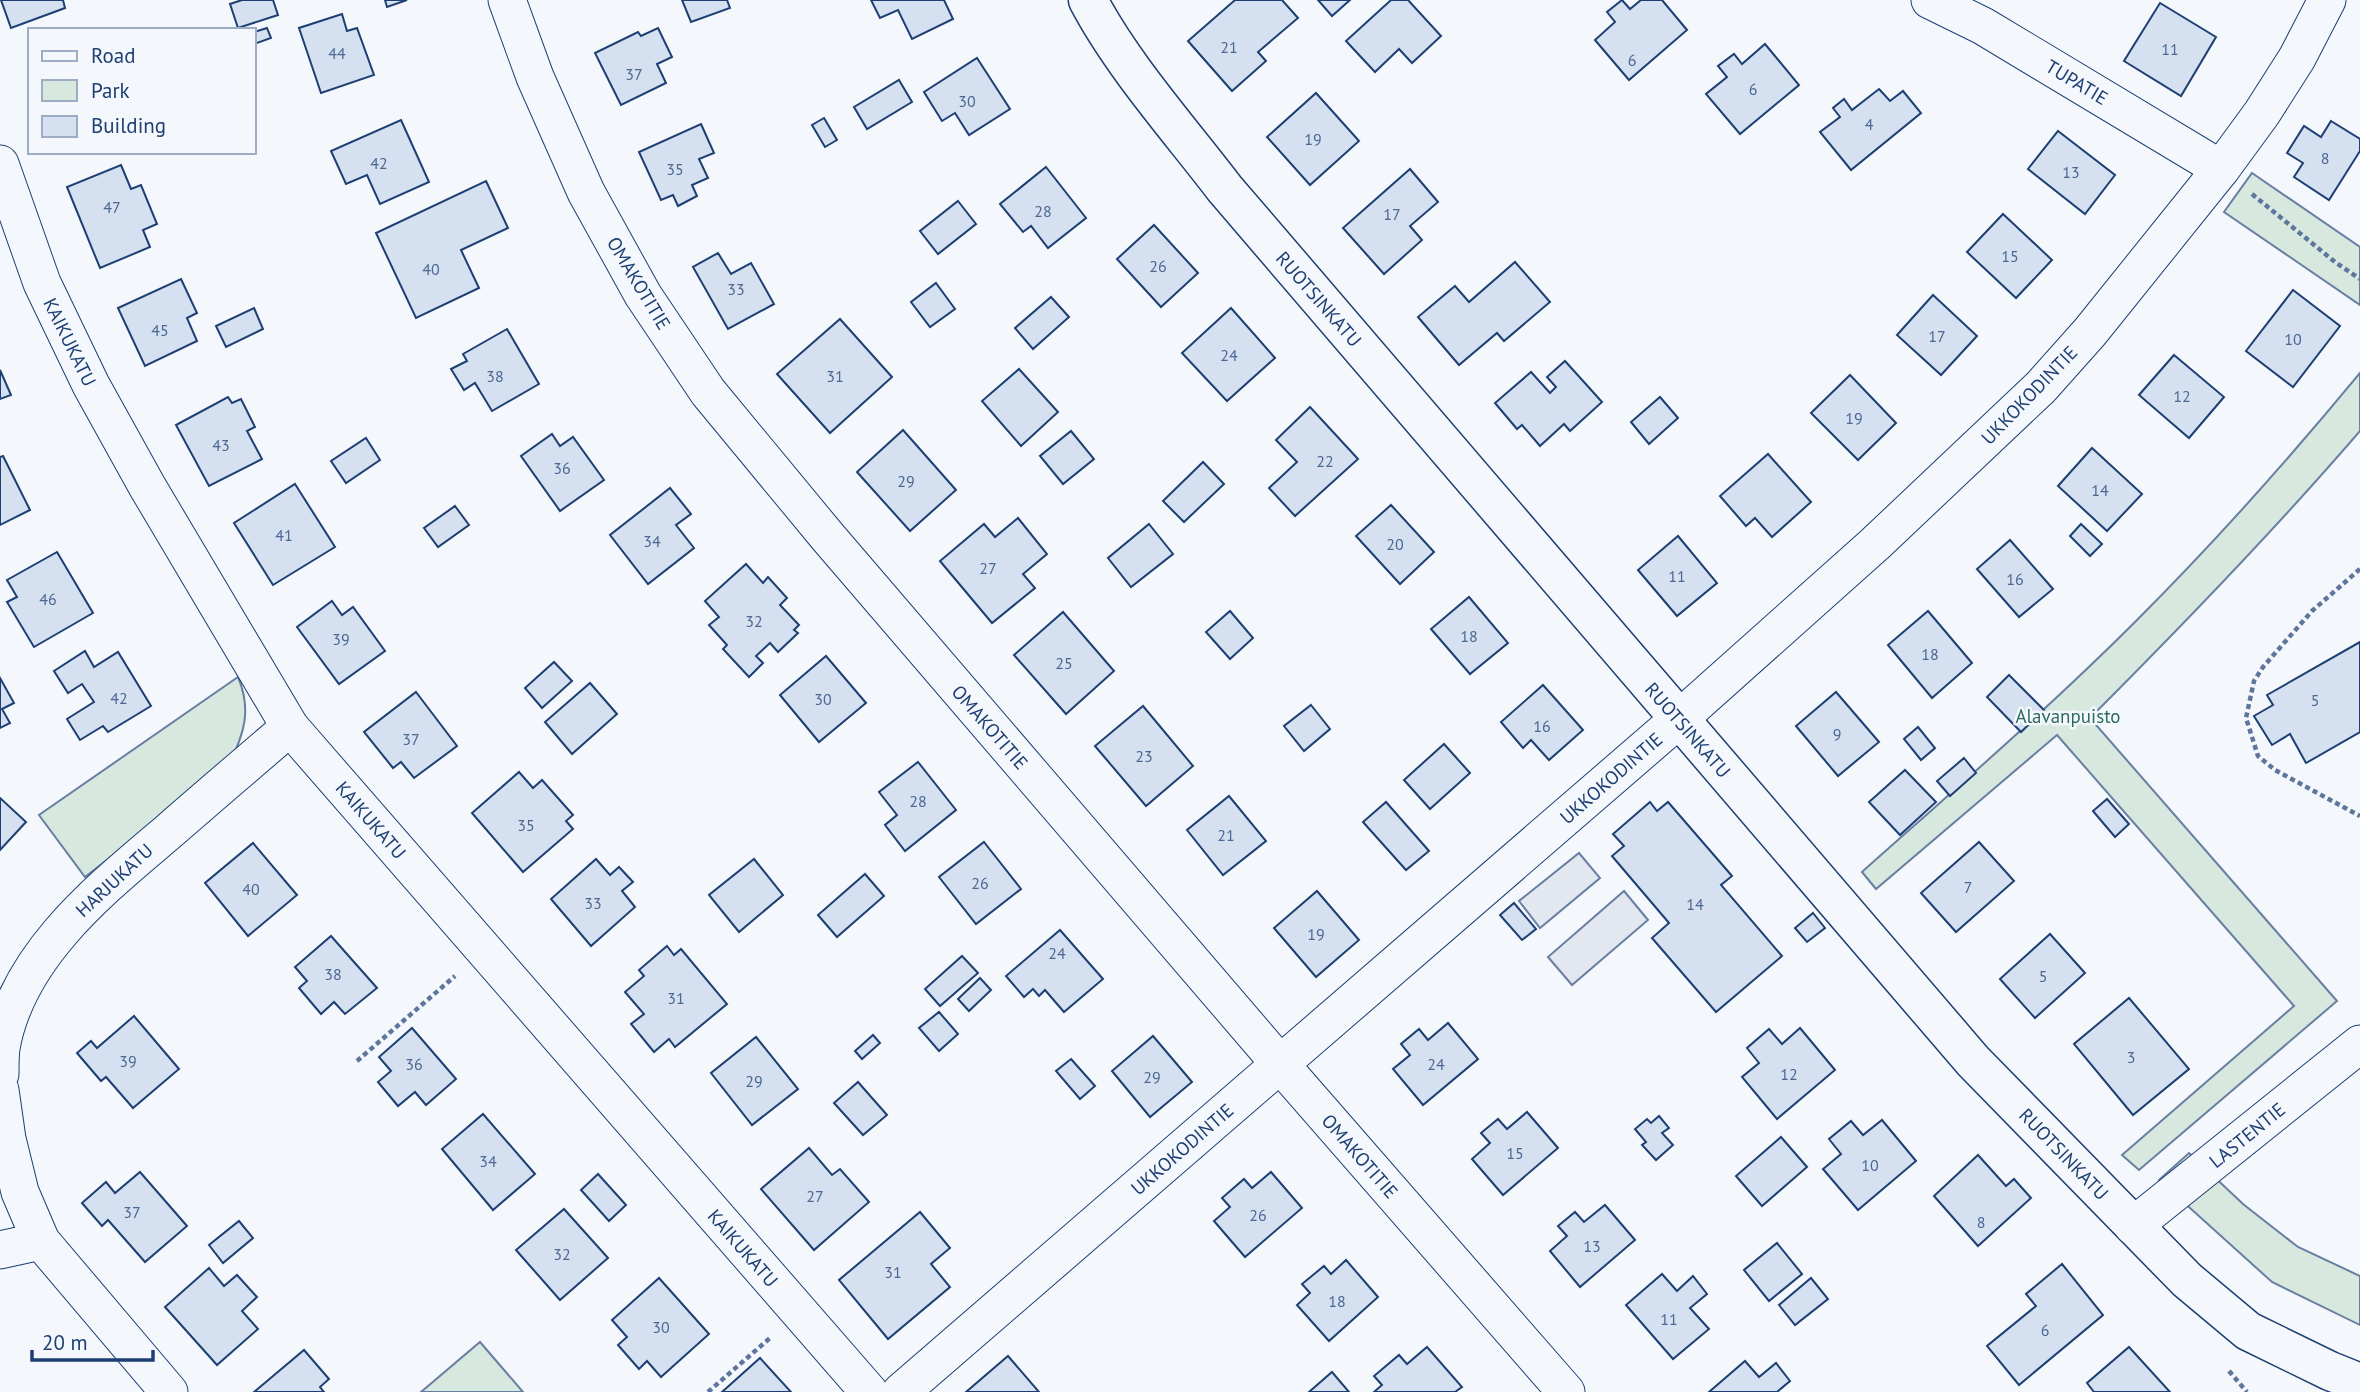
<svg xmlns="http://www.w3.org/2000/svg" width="2360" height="1392" viewBox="0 0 2360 1392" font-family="'PT Sans',sans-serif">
<rect width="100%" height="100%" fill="#f4f7fb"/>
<g fill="#d7e8df" stroke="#687fa3" stroke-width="2">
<polygon points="2252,173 2360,247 2360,305 2224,212"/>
<path d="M2360,373V431C2274,531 2183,625 2090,718L2337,1001L2139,1170L2122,1155L2294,1006L2057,735L1876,889L1862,872C1954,790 2048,709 2136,621C2215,542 2289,459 2360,373Z"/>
<path d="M238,677C252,710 244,734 229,765L85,877L39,815Z"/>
<polygon points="2189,1153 2243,1204 2298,1247 2360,1276 2360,1325 2272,1282 2159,1180"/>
<polygon points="480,1342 523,1392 421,1392"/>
</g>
<g fill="#e3e8f0" stroke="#687fa3" stroke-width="2">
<polygon points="1579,853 1600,878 1540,928 1519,901"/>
<polygon points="1624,891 1648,920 1572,985 1548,957"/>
</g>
<g fill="#d5e0f0" stroke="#1d3f73" stroke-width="2">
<polygon points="1,0 63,0 65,8 11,28"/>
<polygon points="242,0 273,0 278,15 238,28 230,4"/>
<polygon points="385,0 407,0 387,7"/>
<polygon points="682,0 727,0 730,8 691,22"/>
<polygon points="871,0 944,0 953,19 912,39 898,10 880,18"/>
<polygon points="1235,0 1282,0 1298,18 1258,52 1266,61 1232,91 1188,41"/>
<polygon points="1318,0 1350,0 1332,16"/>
<polygon points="1391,0 1408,0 1441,36 1412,63 1399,49 1375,72 1346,41"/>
<polygon points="1622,0 1630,9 1641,0 1662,0 1687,30 1629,80 1595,40 1615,22 1607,12"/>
<polygon points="2160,3 2216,37 2181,96 2124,61"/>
<polygon points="342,14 347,31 357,28 374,75 321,93 299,28"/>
<polygon points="267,28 271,38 254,44 254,32"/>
<polygon points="658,28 672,57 657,64 666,83 621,105 595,53 638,32 641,36"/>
<polygon points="1765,44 1799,85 1740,134 1706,94 1727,77 1718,66 1734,54 1742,64"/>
<polygon points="977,58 1010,109 969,135 955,113 942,121 924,92"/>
<polygon points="899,80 912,102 867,129 854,107"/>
<polygon points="1879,89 1890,101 1903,91 1921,113 1851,170 1820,132 1840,117 1833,108 1844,99 1852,110"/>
<polygon points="1316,93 1359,141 1310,185 1267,137"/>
<polygon points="824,118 837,140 825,147 812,125"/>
<polygon points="401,120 429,182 380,204 367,175 346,184 331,151"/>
<polygon points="2331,121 2360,139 2360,151 2329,200 2294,177 2303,163 2287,153 2304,126 2321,137"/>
<polygon points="701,124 714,153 699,159 708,178 692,185 697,196 678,206 673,195 661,200 639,152"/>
<polygon points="2058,131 2115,175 2085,214 2028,169"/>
<polygon points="121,165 131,189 141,185 157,224 143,230 150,247 100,268 67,187"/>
<polygon points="1046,167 1086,218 1048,248 1031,226 1023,232 1000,204"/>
<polygon points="1410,169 1438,202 1410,226 1422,240 1384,274 1343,228"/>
<polygon points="486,181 508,228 461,250 479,288 416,318 376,233"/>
<polygon points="958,201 976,224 938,254 920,231"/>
<polygon points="2003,214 2052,260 2016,298 1967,252"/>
<polygon points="1154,225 1198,273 1161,307 1117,259"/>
<polygon points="718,253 731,274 751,263 774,304 728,329 693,267"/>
<polygon points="1515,262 1550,302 1504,341 1497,333 1459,365 1418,317 1455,286 1469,302"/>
<polygon points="181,279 197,313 187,318 197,341 145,366 118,308"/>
<polygon points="936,283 955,309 930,327 911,302"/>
<polygon points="2293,290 2340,326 2293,387 2246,351"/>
<polygon points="1933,295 1977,336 1941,375 1897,335"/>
<polygon points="1051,297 1069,317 1033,349 1015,328"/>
<polygon points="254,308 263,329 226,347 216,326"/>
<polygon points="1231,308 1275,358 1227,401 1182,353"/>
<polygon points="840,319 892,377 830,433 777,374"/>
<polygon points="507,329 539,384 492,411 475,383 464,390 451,369 467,361 463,354"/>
<polygon points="2174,355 2224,397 2189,438 2139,395"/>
<polygon points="1565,361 1602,402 1570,431 1564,424 1540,446 1522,425 1517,429 1495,403 1531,372 1550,393 1556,387 1547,377"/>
<polygon points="1019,369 1058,412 1021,446 982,401"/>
<polygon points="0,370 11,395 0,399"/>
<polygon points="1850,375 1896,423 1858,460 1811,413"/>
<polygon points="228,397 232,403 241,399 255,427 247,431 262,459 209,486 176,425"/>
<polygon points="1660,397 1678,418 1649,444 1631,422"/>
<polygon points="1310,407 1358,459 1295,516 1269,488 1297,462 1276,440"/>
<polygon points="903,430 956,490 910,531 857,472"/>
<polygon points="1071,431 1094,459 1063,484 1040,456"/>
<polygon points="552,434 560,446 573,437 604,480 560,511 521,456"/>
<polygon points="366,438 380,460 346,483 331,461"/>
<polygon points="2092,448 2142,494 2107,531 2058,486"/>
<polygon points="1768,454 1811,502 1772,537 1755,518 1746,526 1720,496"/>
<polygon points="3,456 30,510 0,525 0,457"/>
<polygon points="1203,462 1224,484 1184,522 1163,501"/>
<polygon points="295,484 335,547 273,585 234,523"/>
<polygon points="670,488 691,514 676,525 694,548 648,584 610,535"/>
<polygon points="1391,505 1434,552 1400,584 1356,536"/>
<polygon points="455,506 469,525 438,547 424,528"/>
<polygon points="1018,518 1047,554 1023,574 1035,588 992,623 940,561 984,524 995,537"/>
<polygon points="1149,524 1173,554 1131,587 1108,558"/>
<polygon points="2081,524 2102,544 2090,556 2070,536"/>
<polygon points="1678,536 1717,583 1677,616 1638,570"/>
<polygon points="2010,540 2053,589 2019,617 1977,569"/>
<polygon points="57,552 93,613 34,647 7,602 17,597 7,580"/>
<polygon points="746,564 763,583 768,577 787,598 780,605 799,625 794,630 798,633 778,652 770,643 756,656 763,663 749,677 723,649 727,645 709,625 719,617 705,601"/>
<polygon points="1469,597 1508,643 1470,674 1431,629"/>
<polygon points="332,601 342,615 353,607 385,651 339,684 297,627"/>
<polygon points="1230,611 1253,638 1230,659 1206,632"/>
<polygon points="1928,611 1972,663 1932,698 1888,645"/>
<polygon points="1063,612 1114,671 1066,714 1014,655"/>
<polygon points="2360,642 2360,732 2306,763 2290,734 2272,745 2254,716 2273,705 2267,695"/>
<polygon points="85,651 94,667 118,652 151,706 108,732 103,726 80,740 67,719 94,702 82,684 68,693 54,671"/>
<polygon points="826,656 866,703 819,742 780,695"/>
<polygon points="554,662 572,681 542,708 525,688"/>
<polygon points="2009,675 2044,710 2021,732 1987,697"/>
<polygon points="0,678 14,703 2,709 10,723 0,728"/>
<polygon points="590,683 617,714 572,754 545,722"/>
<polygon points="1543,685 1583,730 1549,760 1531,740 1523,748 1501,722"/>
<polygon points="416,692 457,746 414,778 401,762 393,768 364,732"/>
<polygon points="1836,692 1879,742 1838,776 1796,726"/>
<polygon points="1311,705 1330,729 1304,751 1284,726"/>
<polygon points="1143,706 1193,766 1146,806 1095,746"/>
<polygon points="1918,727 1935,748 1921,760 1904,739"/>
<polygon points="1444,744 1470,773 1430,809 1404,780"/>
<polygon points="1964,758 1976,773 1950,796 1937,781"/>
<polygon points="918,762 956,810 905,851 885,825 897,815 879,792"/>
<polygon points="1905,770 1936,802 1900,835 1869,802"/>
<polygon points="519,772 533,788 542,780 573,815 566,821 573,829 523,872 472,813"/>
<polygon points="1229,796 1266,841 1223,875 1187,830"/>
<polygon points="0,798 26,822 0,850"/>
<polygon points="2107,799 2129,824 2115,837 2093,811"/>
<polygon points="1386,802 1429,851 1406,870 1363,822"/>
<polygon points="1650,802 1657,811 1668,802 1732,876 1721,885 1782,956 1716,1012 1652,938 1669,923 1612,856 1624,846 1613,834"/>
<polygon points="984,842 1021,889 976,924 939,877"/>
<polygon points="1979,842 2014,881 1956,932 1921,893"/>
<polygon points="253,843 297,895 248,936 205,883"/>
<polygon points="596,859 610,875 619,867 633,882 622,891 635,907 591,946 551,899"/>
<polygon points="754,859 783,895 739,932 709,895"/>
<polygon points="865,874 884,896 837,937 818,915"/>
<polygon points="1317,891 1359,940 1316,977 1274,928"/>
<polygon points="1514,903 1536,929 1522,940 1500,915"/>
<polygon points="1813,913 1825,928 1807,942 1795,928"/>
<polygon points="1060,930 1103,979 1064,1012 1045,990 1039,996 1033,989 1024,997 1006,976"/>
<polygon points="2050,934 2085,973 2035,1018 2000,979"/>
<polygon points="331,936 377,988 345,1014 334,1002 321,1014 299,988 307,981 295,967"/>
<polygon points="667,946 674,955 681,949 727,1004 675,1047 669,1039 654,1052 631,1024 644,1014 625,992 644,976 639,970"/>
<polygon points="962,956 978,973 940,1006 925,989"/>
<polygon points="980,978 991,990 969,1011 958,999"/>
<polygon points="2129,998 2189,1069 2133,1115 2074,1044"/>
<polygon points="939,1012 958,1034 939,1051 919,1028"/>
<polygon points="134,1016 179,1069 133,1108 106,1077 101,1081 77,1053 91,1041 97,1048"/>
<polygon points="1448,1023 1478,1059 1423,1105 1393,1069 1410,1055 1401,1044 1419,1029 1428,1040"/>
<polygon points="412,1028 456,1079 426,1105 415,1092 398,1106 378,1082 391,1071 379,1057"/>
<polygon points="1800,1028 1835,1070 1777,1119 1742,1077 1759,1063 1747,1048 1769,1029 1782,1044"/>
<polygon points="873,1035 880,1043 862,1059 855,1051"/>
<polygon points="1153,1036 1192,1082 1150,1117 1112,1071"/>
<polygon points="756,1037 798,1089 752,1125 711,1073"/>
<polygon points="1071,1059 1095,1086 1080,1099 1056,1071"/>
<polygon points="858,1082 887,1115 863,1135 834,1103"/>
<polygon points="1527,1112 1558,1148 1503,1195 1472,1159 1490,1143 1481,1133 1498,1119 1507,1129"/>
<polygon points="483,1114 535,1174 493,1210 442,1149"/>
<polygon points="1659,1116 1669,1128 1662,1133 1673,1145 1656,1160 1642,1145 1646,1142 1635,1129 1647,1119 1651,1123"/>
<polygon points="1882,1120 1916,1161 1858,1210 1823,1169 1841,1154 1829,1139 1851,1121 1863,1135"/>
<polygon points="1781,1137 1807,1167 1762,1206 1736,1176"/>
<polygon points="809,1148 832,1175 840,1169 869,1202 814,1250 761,1189"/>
<polygon points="1978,1155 2006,1186 2014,1179 2031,1198 1978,1246 1934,1196"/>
<polygon points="140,1172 187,1226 145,1262 108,1220 102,1226 82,1203 106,1182 115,1193"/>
<polygon points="1271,1172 1302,1208 1245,1257 1214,1221 1230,1207 1222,1198 1244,1179 1252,1188"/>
<polygon points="598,1174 626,1205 609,1221 581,1190"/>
<polygon points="1605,1205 1635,1240 1580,1287 1550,1251 1567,1236 1558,1226 1575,1212 1584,1222"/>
<polygon points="564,1209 608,1258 560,1300 516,1250"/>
<polygon points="920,1212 950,1248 931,1264 950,1287 888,1339 839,1280"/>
<polygon points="239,1221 253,1238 223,1263 209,1245"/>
<polygon points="1777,1243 1802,1274 1769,1301 1744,1270"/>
<polygon points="1346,1260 1378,1297 1329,1341 1297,1305 1310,1293 1302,1284 1324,1266 1331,1274"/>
<polygon points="2062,1264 2103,1315 2019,1385 1987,1346 2036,1306 2026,1294"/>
<polygon points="209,1268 224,1286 237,1275 257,1297 242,1311 258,1329 217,1365 165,1307"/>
<polygon points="1662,1274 1677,1291 1693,1276 1707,1294 1690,1308 1709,1329 1673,1359 1626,1305"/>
<polygon points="659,1278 709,1334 661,1377 647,1361 639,1369 618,1345 627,1337 612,1320"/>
<polygon points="1811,1278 1828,1299 1795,1325 1779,1305"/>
<polygon points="1427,1347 1462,1387 1455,1392 1374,1392 1382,1385 1374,1376 1399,1355 1407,1364"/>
<polygon points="2129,1347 2170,1392 2094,1392 2087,1383"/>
<polygon points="304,1350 329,1379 320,1387 324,1392 254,1392"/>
<polygon points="1008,1356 1039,1392 966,1392"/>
<polygon points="760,1358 791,1392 722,1392"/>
<polygon points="1745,1361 1759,1377 1776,1363 1790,1381 1777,1392 1709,1392"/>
<polygon points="1332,1372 1349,1392 1309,1392"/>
</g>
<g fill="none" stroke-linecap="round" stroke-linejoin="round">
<defs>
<g id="street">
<polyline points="507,0 535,77 586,192 643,295 708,392 827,536 1280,1064 1566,1392"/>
<polyline points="1930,0 1983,26 2221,169"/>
<polyline points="0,164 42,283 91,385 147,486 290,727 869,1392"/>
<path d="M0,1074C0,1066 0,1056 1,1048C17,955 101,889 168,832C208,797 249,762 290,727"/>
<polyline points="0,1090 7,1139 20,1192 41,1241 169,1392"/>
<polyline points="2133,1226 2360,1044"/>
<polyline points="0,1250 41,1241"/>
<polyline points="901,1392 1679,719 1875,544 2041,387 2090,332 2221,169 2262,113 2297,58 2327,0"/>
</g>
<path id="secondary" d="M1088,0C1122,65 1180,130 1225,189L1973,1061L2187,1280L2248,1331L2330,1371L2360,1383"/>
</defs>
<use href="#street" stroke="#1d3f73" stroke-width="39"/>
<use href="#secondary" stroke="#1d3f73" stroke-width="41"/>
<g stroke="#5e769c" stroke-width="4.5" stroke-dasharray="5 3.5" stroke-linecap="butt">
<polyline points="2252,194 2335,262 2360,279"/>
<polyline points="2360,569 2312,611 2263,667 2254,681 2246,718 2258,756 2275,770 2360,816"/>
<polyline points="357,1061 455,976"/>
<polyline points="2229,1371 2247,1392"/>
<polyline points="708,1392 770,1338"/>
</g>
<use href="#street" stroke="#f4f7fb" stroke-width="37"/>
<use href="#secondary" stroke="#f4f7fb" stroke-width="38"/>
</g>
<g text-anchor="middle" stroke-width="5" stroke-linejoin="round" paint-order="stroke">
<g font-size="16" fill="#4b6792">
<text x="1229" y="53">21</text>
<text x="2170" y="55">11</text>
<text x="337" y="59">44</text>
<text x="1632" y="66">6</text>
<text x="634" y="80">37</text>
<text x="1753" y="95">6</text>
<text x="967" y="107">30</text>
<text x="1869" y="130">4</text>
<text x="1313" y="145">19</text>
<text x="2325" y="164">8</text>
<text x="379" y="169">42</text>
<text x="675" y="175">35</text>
<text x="2071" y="178">13</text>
<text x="112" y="213">47</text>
<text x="1043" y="217">28</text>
<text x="1392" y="220">17</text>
<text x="2010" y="262">15</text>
<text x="1158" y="272">26</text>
<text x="431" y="275">40</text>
<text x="736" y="295">33</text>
<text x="160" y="336">45</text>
<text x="1937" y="342">17</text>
<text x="2293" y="345">10</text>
<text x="1229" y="361">24</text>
<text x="495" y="382">38</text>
<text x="835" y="382">31</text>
<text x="2182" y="402">12</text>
<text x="1854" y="424">19</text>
<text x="221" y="451">43</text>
<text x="1325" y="467">22</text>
<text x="562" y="474">36</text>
<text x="906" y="487">29</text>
<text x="2100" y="496">14</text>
<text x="284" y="541">41</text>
<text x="652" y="547">34</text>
<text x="1395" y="550">20</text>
<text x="988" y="574">27</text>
<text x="1677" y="582">11</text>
<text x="2015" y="585">16</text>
<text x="48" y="605">46</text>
<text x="754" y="627">32</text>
<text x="1469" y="642">18</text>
<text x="341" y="645">39</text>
<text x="1930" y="660">18</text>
<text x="1064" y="669">25</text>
<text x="119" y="704">42</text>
<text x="823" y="705">30</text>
<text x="2315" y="706">5</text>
<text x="1542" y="732">16</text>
<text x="1837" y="740">9</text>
<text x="411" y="745">37</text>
<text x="1144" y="762">23</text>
<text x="918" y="807">28</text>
<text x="526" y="831">35</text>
<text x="1226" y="841">21</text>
<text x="980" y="889">26</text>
<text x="1968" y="893">7</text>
<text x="251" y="895">40</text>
<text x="593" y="909">33</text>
<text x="1695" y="910">14</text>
<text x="1316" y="940">19</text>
<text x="1057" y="959">24</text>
<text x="333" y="980">38</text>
<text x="2043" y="982">5</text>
<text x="676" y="1004">31</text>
<text x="2131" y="1063">3</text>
<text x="128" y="1067">39</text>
<text x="414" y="1070">36</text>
<text x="1436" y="1070">24</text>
<text x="1789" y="1080">12</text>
<text x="1152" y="1083">29</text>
<text x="754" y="1087">29</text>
<text x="1515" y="1159">15</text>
<text x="488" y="1167">34</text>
<text x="1870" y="1171">10</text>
<text x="815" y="1202">27</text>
<text x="132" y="1218">37</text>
<text x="1258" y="1221">26</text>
<text x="1981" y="1228">8</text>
<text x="1592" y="1252">13</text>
<text x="562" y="1260">32</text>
<text x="893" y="1278">31</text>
<text x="1337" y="1307">18</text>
<text x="1669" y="1325">11</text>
<text x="661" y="1333">30</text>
<text x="2045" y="1336">6</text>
</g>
<g font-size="19" fill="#1d3f73" stroke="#f4f7fb">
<text transform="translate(2077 82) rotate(31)" y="7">TUPATIE</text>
<text transform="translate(639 283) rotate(59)" y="7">OMAKOTITIE</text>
<text transform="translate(1319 299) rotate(49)" y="7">RUOTSINKATU</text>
<text transform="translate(70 342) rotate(64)" y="7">KAIKUKATU</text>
<text transform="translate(2029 395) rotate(-46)" y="7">UKKOKODINTIE</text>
<text transform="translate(990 727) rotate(49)" y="7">OMAKOTITIE</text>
<text transform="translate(1688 730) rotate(49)" y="7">RUOTSINKATU</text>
<text transform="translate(1611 778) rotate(-41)" y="7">UKKOKODINTIE</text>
<text transform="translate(371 820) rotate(49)" y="7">KAIKUKATU</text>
<text transform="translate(114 880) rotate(-43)" y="7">HARJUKATU</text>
<text transform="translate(2247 1135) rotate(-39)" y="7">LASTENTIE</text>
<text transform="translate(1182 1149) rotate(-41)" y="7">UKKOKODINTIE</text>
<text transform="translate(2064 1154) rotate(46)" y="7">RUOTSINKATU</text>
<text transform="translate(1360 1156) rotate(49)" y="7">OMAKOTITIE</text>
<text transform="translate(743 1248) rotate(49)" y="7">KAIKUKATU</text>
</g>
<g font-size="19" fill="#2c6c60" stroke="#f4f7fb">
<text x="2068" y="723">Alavanpuisto</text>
</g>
</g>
<rect x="28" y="28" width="228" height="126" fill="#f4f7fb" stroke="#9eadc5" stroke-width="2"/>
<rect x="42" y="51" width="35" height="10" fill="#f4f7fb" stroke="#9eadc5" stroke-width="2"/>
<text x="91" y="63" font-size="21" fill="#1d3f73">Road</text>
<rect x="42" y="80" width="35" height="21" fill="#d7e8df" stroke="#9eadc5" stroke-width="2"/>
<text x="91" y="98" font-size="21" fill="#1d3f73">Park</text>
<rect x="42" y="116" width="35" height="21" fill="#d5e0f0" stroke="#9eadc5" stroke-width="2"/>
<text x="91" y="133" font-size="21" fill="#1d3f73">Building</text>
<path d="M32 1350v10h121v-10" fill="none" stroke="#1d3f73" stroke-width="3.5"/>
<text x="42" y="1350" font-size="21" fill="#1d3f73" stroke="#f4f7fb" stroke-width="5" paint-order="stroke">20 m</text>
</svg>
